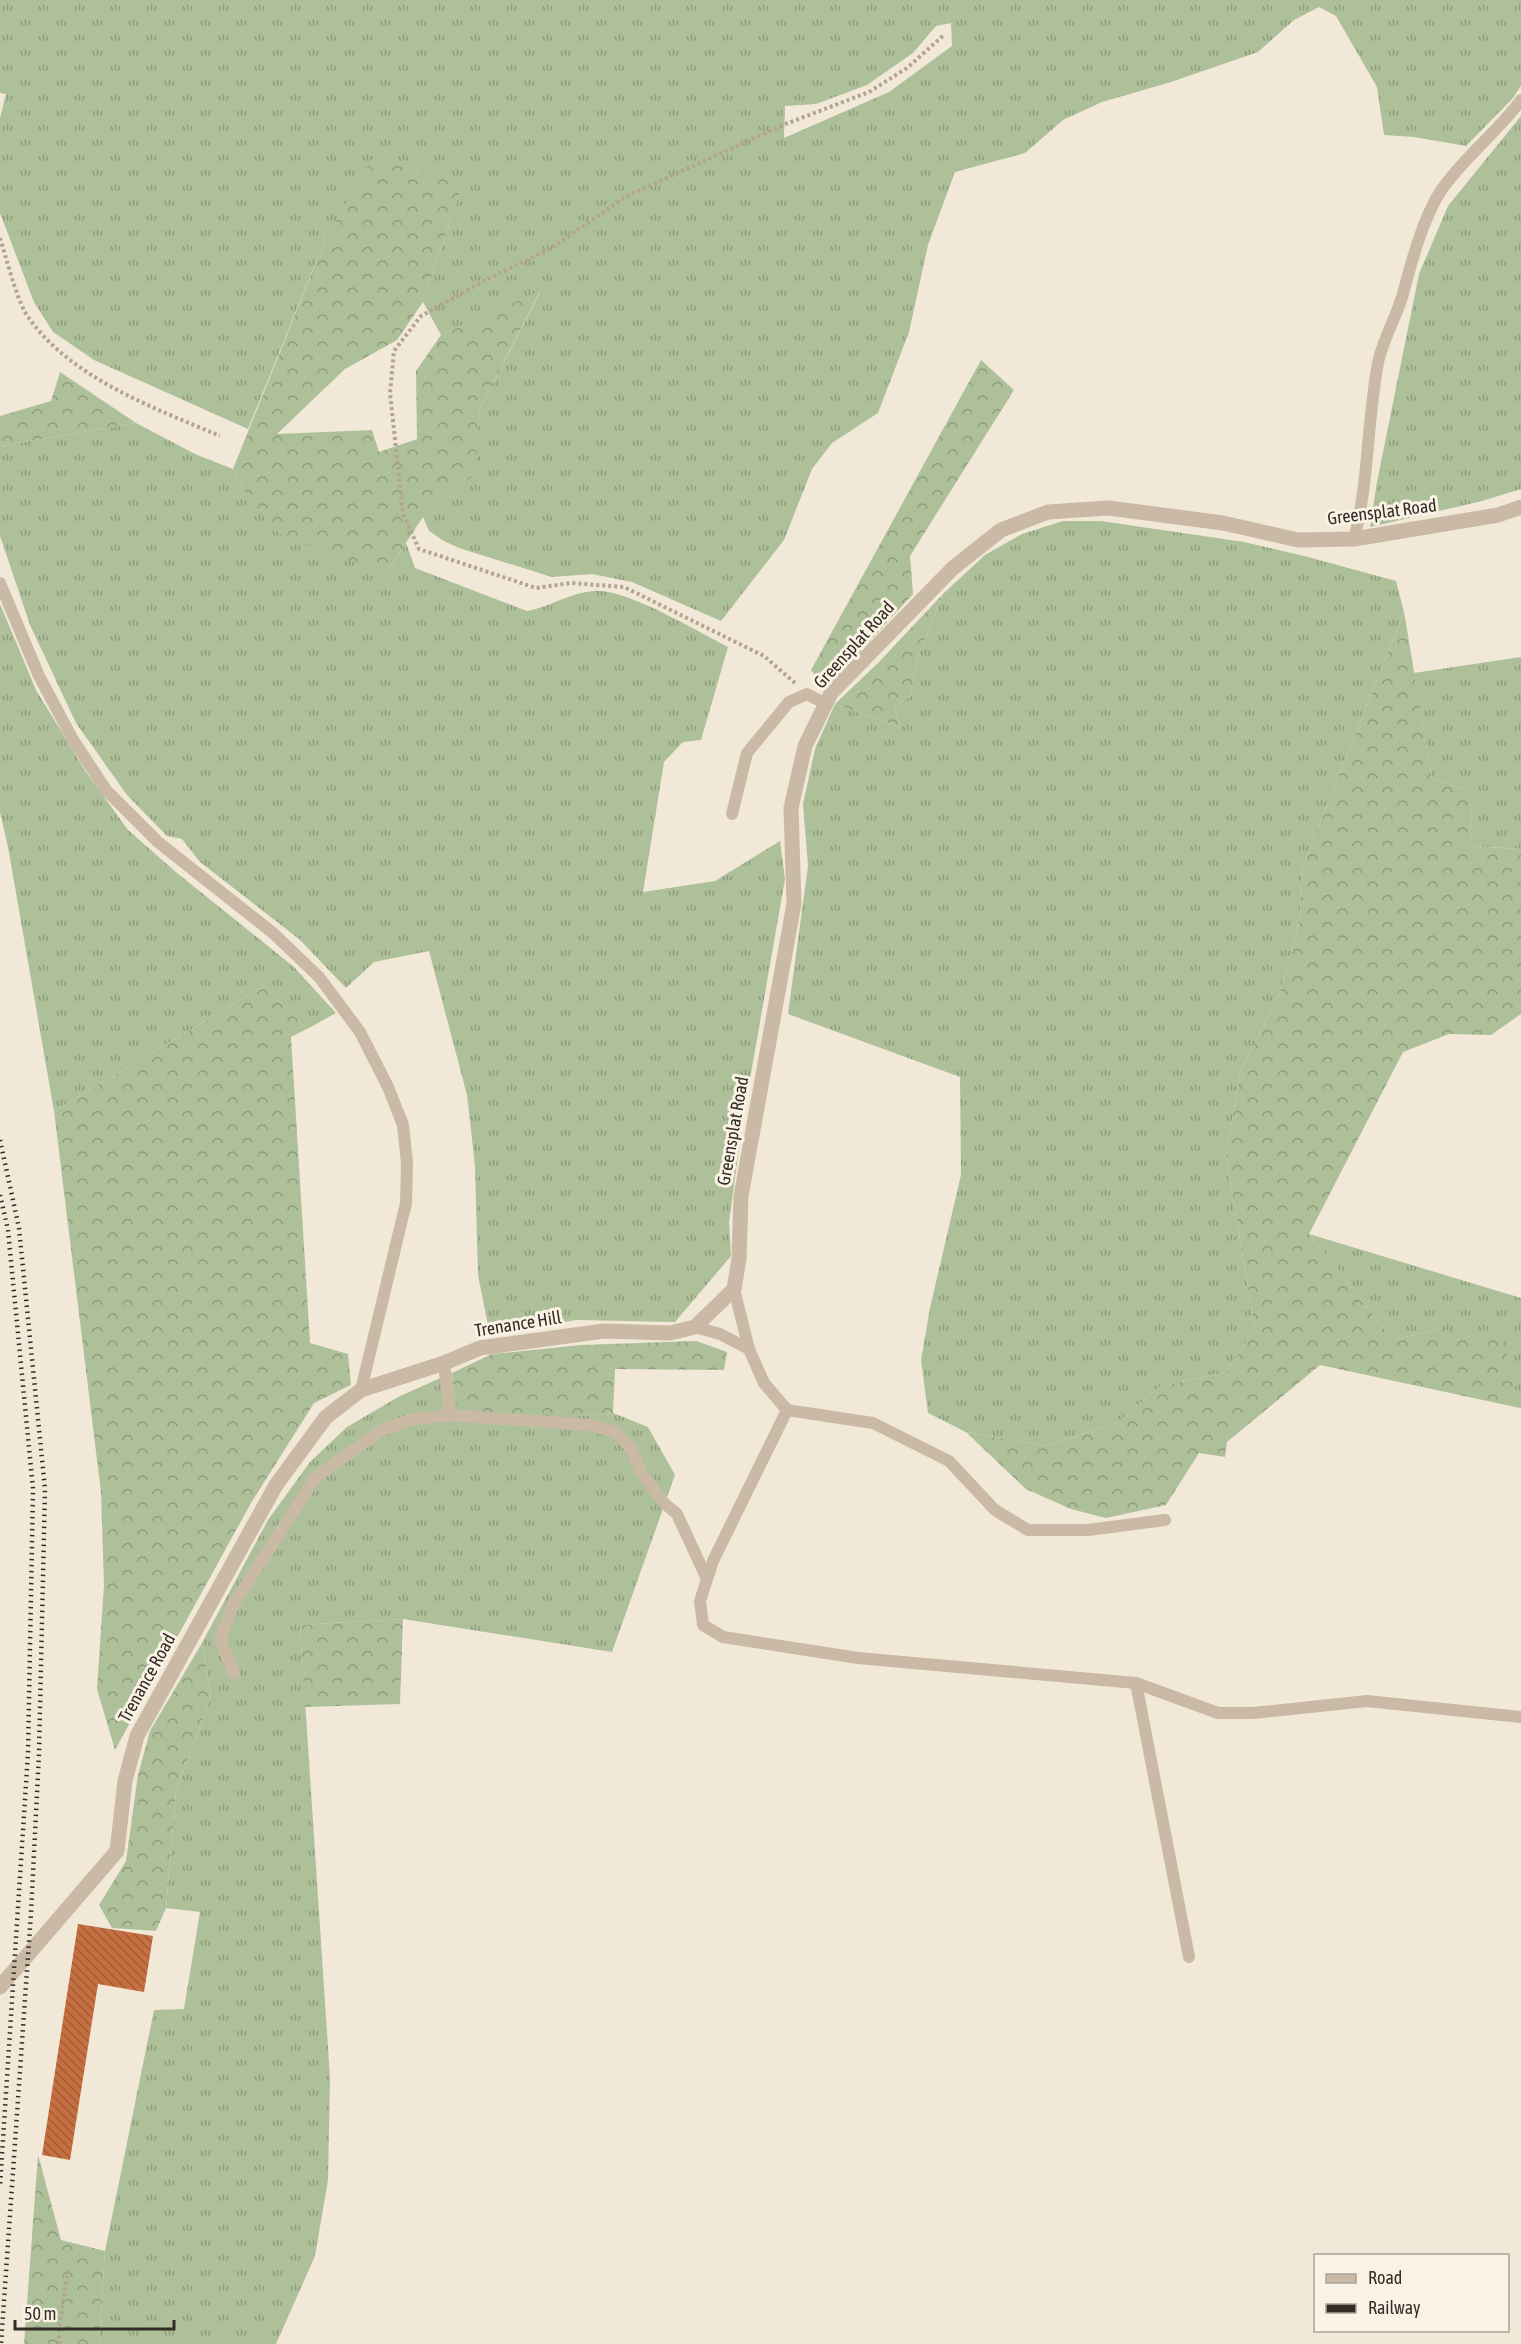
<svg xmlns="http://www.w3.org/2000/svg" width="1521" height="2344" viewBox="0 0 1521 2344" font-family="'Asap Condensed',sans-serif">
<defs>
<pattern id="grass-tufts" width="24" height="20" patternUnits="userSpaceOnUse" patternTransform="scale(1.5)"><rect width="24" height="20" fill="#aec099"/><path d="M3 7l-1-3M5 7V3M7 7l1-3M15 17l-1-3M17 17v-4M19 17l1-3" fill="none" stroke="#8e9c7d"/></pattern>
<pattern id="forest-crowns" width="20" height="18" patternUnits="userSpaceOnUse" patternTransform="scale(1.5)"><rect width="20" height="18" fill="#aec099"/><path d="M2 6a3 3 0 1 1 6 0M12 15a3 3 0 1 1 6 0" fill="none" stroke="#8e9c7d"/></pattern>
<pattern id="building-back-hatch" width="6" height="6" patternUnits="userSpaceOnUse" patternTransform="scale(1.5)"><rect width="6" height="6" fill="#c67042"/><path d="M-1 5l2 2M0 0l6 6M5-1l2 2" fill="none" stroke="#a25c37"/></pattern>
</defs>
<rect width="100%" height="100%" fill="#f1e8d8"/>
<g fill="url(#grass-tufts)" fill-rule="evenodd">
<path d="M0,0H1521V86L1513,98L1466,146L1414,137L1384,135L1377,87L1336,16L1319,7L1294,20L1258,52L1171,82L1102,102L1063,120L1025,153L955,172L928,245L909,332L878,413L832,443L812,469L784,540L721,621L632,582L592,574L552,577L459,548L444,541L429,531L423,517L474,473L480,409L540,292L441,335L423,302L464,180L372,160L325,240L248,429L94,360L53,332L34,302L0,213V118L6,94L0,93ZM951,23L952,46L889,92L784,138L785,106L816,104L867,85L913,53L936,26Z"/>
<polygon points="1521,116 1521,489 1482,501 1370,527 1377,482 1419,274 1448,206"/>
<path d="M136,423L195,454L233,469L246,495L386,573L406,543L415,568L527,611C550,607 569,593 593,591C626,588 696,631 728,647L701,740L683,742L664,762L643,892L715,881L780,841L785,879L743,1119L729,1222L731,1256L675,1322L576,1320L490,1335L478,1275L475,1166L467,1095L429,951L374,962L346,988L299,939L200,862L182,839L167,836L127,795L76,723L30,625L0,536V446Z"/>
<polygon points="1063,521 1101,521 1244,542 1308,557 1396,581 1404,612 1303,866 1300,918 1280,993 1240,1072 1226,1157 1255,1329 1226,1372 1159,1387 1117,1423 1046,1446 966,1432 928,1413 921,1360 930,1308 961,1175 960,1077 788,1014 808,866 803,804 815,749 835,704 900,727 894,707 911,695 918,656 943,594 985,555 1022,534"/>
<polygon points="0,604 36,690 86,772 128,830 177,873 294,967 336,1013 307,1029 264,986 54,1111 8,847 0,812"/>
<polygon points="1521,657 1521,849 1471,846 1470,791 1432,778 1414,673"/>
<polygon points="1309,1234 1521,1298 1521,1408 1439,1329 1393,1340"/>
<polygon points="452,1373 455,1400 588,1416 613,1413 648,1427 675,1475 612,1652 403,1619 300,1625 330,2078 328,2180 315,2256 276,2344 99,2344 105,2251 154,2010 184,2009 200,1912 166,1908 176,1791 211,1697 202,1643 268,1520 310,1462 347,1427 400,1396"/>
</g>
<g fill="url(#forest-crowns)">
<polygon points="372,159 464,180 423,302 397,340 345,369 277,434 372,430 379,452 417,439 416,371 441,335 540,291 480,409 475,474 423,517 386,573 280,534 246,495 233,469 325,240"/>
<polygon points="981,360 1014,390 910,556 913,594 826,689 811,670"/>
<polygon points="60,372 136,423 0,446 0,416 51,401"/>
<polygon points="943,594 918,656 911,695 894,707 900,727 835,704 879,662"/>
<polygon points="1404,612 1432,778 1470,791 1471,846 1521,849 1521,1014 1491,1035 1449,1034 1403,1052 1309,1234 1393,1340 1439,1329 1503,1339 1520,1408 1320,1365 1227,1442 1225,1457 1199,1453 1166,1505 1106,1518 1071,1509 1026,1489 966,1432 1046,1446 1117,1423 1159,1387 1226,1372 1255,1329 1226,1157 1240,1072 1280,993 1300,918 1303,866"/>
<polygon points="264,986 307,1029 291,1037 310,1343 348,1354 351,1385 314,1403 251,1503 115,1750 97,1689 104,1585 101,1492 54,1111"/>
<polygon points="696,1341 727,1352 724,1370 615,1369 613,1413 588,1416 462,1412 455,1400 452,1373 492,1354 581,1345"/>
<polygon points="403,1619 400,1704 305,1707 300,1625"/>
<polygon points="202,1643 211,1697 176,1791 166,1908 156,1931 112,1928 99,1905 126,1861 138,1775 150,1731"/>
<polygon points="38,2155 61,2240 105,2251 99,2344 24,2344"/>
</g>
<polygon fill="url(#building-back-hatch)" points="78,1924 153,1936 144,1992 98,1984 70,2160 42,2155"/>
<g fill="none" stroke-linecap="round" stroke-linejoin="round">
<g stroke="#b4a38f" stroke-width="4" stroke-dasharray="3 3" stroke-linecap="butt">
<path d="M0,238C6,257 16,296 25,312C65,376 154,408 220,436"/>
<polyline points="795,683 764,656 624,587 571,583 536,588 419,549 403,514 390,393 394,351 421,316 484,281 553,247 625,197 783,125 869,92 907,68 945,34"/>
<polyline points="59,2344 59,2329 68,2270"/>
</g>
<g stroke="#c9b9a5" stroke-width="12">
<path d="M1354,539C1369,482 1367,421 1378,363C1383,338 1398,315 1404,290C1412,260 1423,219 1440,192C1463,158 1497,133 1521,100"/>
<polyline points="0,583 39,676 72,738 106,790 158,842 273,933 319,977 360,1032 388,1087 403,1125 407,1163 406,1203 361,1390"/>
<polyline points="732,814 747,753 789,702 807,694 826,704"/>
<polyline points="734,1289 749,1349"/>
<polyline points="695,1327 720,1334 749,1349 764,1383 787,1410 873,1423 949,1461 995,1510 1028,1530 1088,1530 1165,1520"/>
<polyline points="444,1363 450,1415"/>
<polyline points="787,1410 713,1561 700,1601 703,1625 723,1637 858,1658 1136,1683 1218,1713 1253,1713 1367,1701 1521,1717"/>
<polyline points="234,1673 220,1640 233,1605 316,1477 382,1430 410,1420 450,1415 590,1425 615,1432 631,1448 641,1472 664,1503 677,1514 707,1579"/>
<polyline points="1136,1683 1189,1957"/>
</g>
<polyline stroke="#c9b9a5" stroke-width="15" points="0,1987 117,1851 125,1781 137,1736 276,1485 326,1417 361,1390 444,1363 480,1348 604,1331 670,1333 695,1327 734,1289 739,1259 741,1196 794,904 791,808 805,746 831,693 953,568 1001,530 1048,512 1109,508 1223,523 1298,540 1354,539 1498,515 1521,507"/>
<g stroke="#342c26" stroke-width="4.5" stroke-dasharray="1.5 4.5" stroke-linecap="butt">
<polyline points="0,1140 19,1228 45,1489 39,1754 31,1913 1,2344"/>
<polyline points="0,1195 8,1230 33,1489 28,1753 0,2186"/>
</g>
</g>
<g text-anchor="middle" stroke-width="6" stroke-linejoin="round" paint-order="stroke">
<g font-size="18" fill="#342c26" stroke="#f9f2e5">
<text transform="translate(1382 512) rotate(-7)" y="6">Greensplat Road</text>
<text transform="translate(854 645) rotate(-48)" y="6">Greensplat Road</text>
<text transform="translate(733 1131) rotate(-80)" y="6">Greensplat Road</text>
<text transform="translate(518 1324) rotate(-9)" y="6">Trenance Hill</text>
<text transform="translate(147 1678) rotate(-61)" y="6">Trenance Road</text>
</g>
</g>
<rect x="1314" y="2254" width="195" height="78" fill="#f9f2e5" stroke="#aaa399" stroke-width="1.5"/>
<rect x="1326" y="2274" width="30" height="9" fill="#c9b9a5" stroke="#aaa399" stroke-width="1.5"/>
<text x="1368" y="2284" font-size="18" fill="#342c26">Road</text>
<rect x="1326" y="2304" width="30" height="9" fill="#342c26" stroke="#aaa399" stroke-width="1.5"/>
<text x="1368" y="2314" font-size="18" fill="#342c26">Railway</text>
<path d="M15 2320v9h159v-9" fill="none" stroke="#342c26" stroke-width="3"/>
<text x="24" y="2320" font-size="18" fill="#342c26" stroke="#f9f2e5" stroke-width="4.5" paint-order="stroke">50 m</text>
</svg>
